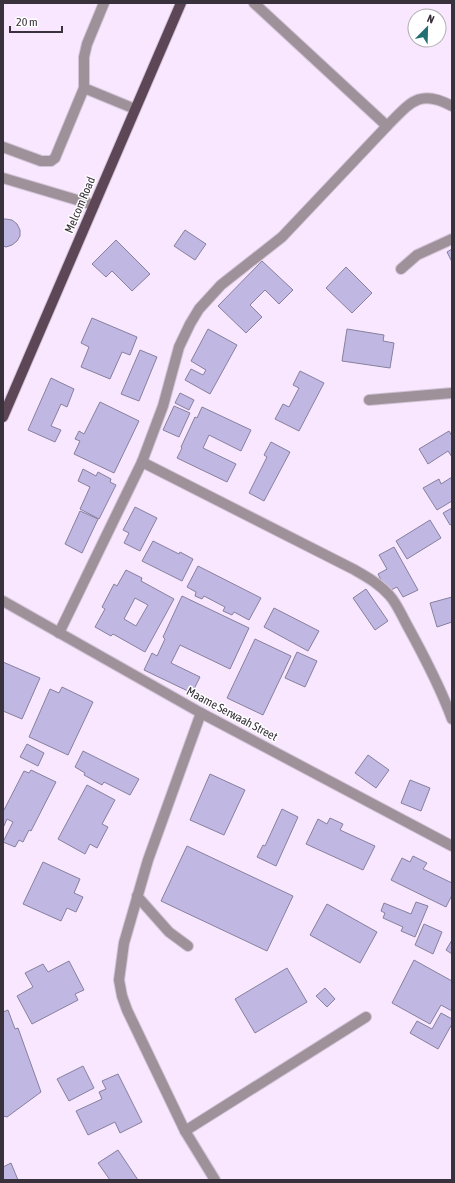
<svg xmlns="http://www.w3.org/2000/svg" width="455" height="1183" viewBox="0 0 455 1183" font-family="'Asap Condensed',sans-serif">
<rect width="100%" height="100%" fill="#f8e7fe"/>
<g fill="#c0b8e2" stroke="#86809e" fill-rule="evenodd">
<polygon points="3,219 6,219 12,220 17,224 20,230 20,236 17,241 12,245 6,247 3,246"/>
<polygon points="185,230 206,244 195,260 174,246"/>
<polygon points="116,240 150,274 132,291 112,271 106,277 92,264"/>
<polygon points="452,249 452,262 447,252"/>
<polygon points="262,261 293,290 279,304 265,290 250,305 262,317 246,333 218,306"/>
<polygon points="346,267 372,293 352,313 326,288"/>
<polygon points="92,318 137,337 130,355 122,352 110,379 81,367 89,347 81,343"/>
<polygon points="208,329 237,345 210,394 185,380 191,369 203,375 206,370 191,361"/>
<polygon points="347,329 384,335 383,341 394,343 390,368 342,361"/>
<polygon points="140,350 157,357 139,401 121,394"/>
<polygon points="300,371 324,383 299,431 275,419 283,404 289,407 299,388 293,385"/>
<polygon points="51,378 74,389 67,407 61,404 51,426 61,430 55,442 28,430"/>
<polygon points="180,393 194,400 189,410 175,403"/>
<polygon points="100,402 139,421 114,473 74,454 80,441 75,439 79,431 84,434"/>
<polygon points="174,406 190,413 179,437 163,430"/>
<polygon points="202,407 251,430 241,451 209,435 203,448 236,464 227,482 177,458 182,448 181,447 195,417 197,418"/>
<polygon points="449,431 452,436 452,457 448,451 428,464 419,449"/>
<polygon points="271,442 290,452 264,501 249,493 267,457 264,455"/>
<polygon points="83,469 96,476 98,472 111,479 110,482 116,485 99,519 80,509 90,487 78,481"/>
<polygon points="452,477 452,501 437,510 423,488 439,479 441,484"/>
<polygon points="135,507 157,518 140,551 124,543 129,533 123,530"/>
<polygon points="452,508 452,524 450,525 443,513"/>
<polygon points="80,511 98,519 82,553 65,544"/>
<polygon points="430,520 441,538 407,559 396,541"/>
<polygon points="153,541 179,554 180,552 193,559 182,581 142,561"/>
<polygon points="394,547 418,590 403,597 397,587 387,592 378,574 387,569 379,555"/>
<polygon points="198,566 261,598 249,620 234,612 232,615 223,611 225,607 204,596 202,599 195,596 196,592 187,587"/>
<path d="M126,570L142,578L141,581L174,599L145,652L113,634L111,636L95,627L105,609L102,607L114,584L117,586ZM135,598L148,605L136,626L124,619Z"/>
<polygon points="366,589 388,621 375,630 353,598"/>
<polygon points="182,596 249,628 230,669 180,645 171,663 200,677 192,693 144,670 152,653 157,656 165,639 163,637"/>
<polygon points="452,597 452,622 437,627 430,603"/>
<polygon points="274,608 319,631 308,651 264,627"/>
<polygon points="255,639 291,656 263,715 227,698"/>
<polygon points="297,652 317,661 305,687 285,678"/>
<polygon points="3,662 40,678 22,719 3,711"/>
<polygon points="62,687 93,702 68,755 29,737 50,689 59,693"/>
<polygon points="27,744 44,753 38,766 20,757"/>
<polygon points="83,751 139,779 130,795 104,782 102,785 84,775 85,773 75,767"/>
<polygon points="368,755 389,770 376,788 355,773"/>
<polygon points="31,770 56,782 31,831 29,830 23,842 19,840 15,847 3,842 13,822 7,819 3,828 3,809 4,810 24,771 29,773"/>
<polygon points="210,774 245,790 224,835 190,820"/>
<polygon points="410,780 430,788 421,811 401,803"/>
<polygon points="87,785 115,800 102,824 108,827 97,848 90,844 85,854 58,839"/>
<polygon points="282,809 298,817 276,866 257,857 263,845 265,846"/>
<polygon points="330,818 343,824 340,830 375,846 363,870 306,844 318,819 327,824"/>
<polygon points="187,846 293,896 267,951 161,901"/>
<polygon points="413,856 427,863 423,869 452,883 452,895 446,907 391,880 402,858 410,862"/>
<polygon points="43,862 80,879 74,893 83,897 76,912 67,908 61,921 23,904"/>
<polygon points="416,902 428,906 415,937 401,931 403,927 383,918 385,913 381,911 384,903 411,914"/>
<polygon points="327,904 377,932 360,963 310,935"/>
<polygon points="424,924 442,932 433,954 415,945"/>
<polygon points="452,940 452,954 446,950"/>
<polygon points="414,960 452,981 452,1011 441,1005 430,1024 392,1003"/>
<polygon points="69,961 84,990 75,994 78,1000 32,1024 17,996 33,987 25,973 43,964 48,972"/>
<polygon points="287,968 307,1002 255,1033 235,999"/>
<polygon points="325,988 335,999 327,1007 316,996"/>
<polygon points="8,1010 15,1029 18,1028 41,1092 7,1117 3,1116 3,1012"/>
<polygon points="441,1013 452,1019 452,1024 438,1049 410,1033 417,1021 432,1029"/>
<polygon points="83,1066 94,1088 69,1101 57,1079"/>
<polygon points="118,1074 142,1122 120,1133 115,1122 88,1135 76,1111 102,1099 99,1092 106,1089 102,1081"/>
<polygon points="118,1150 138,1180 110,1180 98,1163"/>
<polygon points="11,1163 18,1180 3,1180 3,1167"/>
</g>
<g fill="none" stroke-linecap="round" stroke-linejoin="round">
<defs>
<g id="minor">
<path d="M254,3L387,126C410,103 419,88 452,106"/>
<polyline points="84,88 135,109"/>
<polyline points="3,147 41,161 51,161 55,158 84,88 84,57 87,44 104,3"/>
<polyline points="3,178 94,205"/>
<polyline points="401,269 417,255 452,239"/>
<polyline points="369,400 452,393"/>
<path d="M142,462L353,569C367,577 380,584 390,596C397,604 402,616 407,625C424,656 440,686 452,719"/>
<polyline points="3,601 201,713 452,846"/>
<polyline points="59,633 142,462 163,406 179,347 190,324 199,309 221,285 282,237 387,126"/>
<polyline points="201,713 148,860 124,943 119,980 122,996 127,1010 185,1131 215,1180"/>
<polyline points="137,896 169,932 188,946"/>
<polyline points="185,1131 366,1017"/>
</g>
<polyline id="major" points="3,417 181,3"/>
</defs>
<use href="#minor" stroke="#d2c3d7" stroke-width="12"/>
<use href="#major" stroke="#d2c3d7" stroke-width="12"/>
<use href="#minor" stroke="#9f9199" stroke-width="10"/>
<use href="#major" stroke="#5d4655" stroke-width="10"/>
</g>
<g text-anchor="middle" stroke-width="3" stroke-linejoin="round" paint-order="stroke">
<g font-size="12" fill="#39313c" stroke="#fff">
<text transform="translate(80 205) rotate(-67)" y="4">Melcom Road</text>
<text transform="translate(232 714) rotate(28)" y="4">Maame Serwaah Street</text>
</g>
</g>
<rect width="455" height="1183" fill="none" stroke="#39313c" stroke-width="8"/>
<g transform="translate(427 28) rotate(23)"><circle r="19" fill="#ffffff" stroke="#b0adb1"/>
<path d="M0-3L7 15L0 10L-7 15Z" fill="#246f73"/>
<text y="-6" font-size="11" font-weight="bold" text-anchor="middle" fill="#39313c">N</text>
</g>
<path d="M10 26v6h52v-6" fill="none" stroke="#39313c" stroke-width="2"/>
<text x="16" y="26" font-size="12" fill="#39313c" stroke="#ffffff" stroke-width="3" paint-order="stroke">20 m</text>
</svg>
